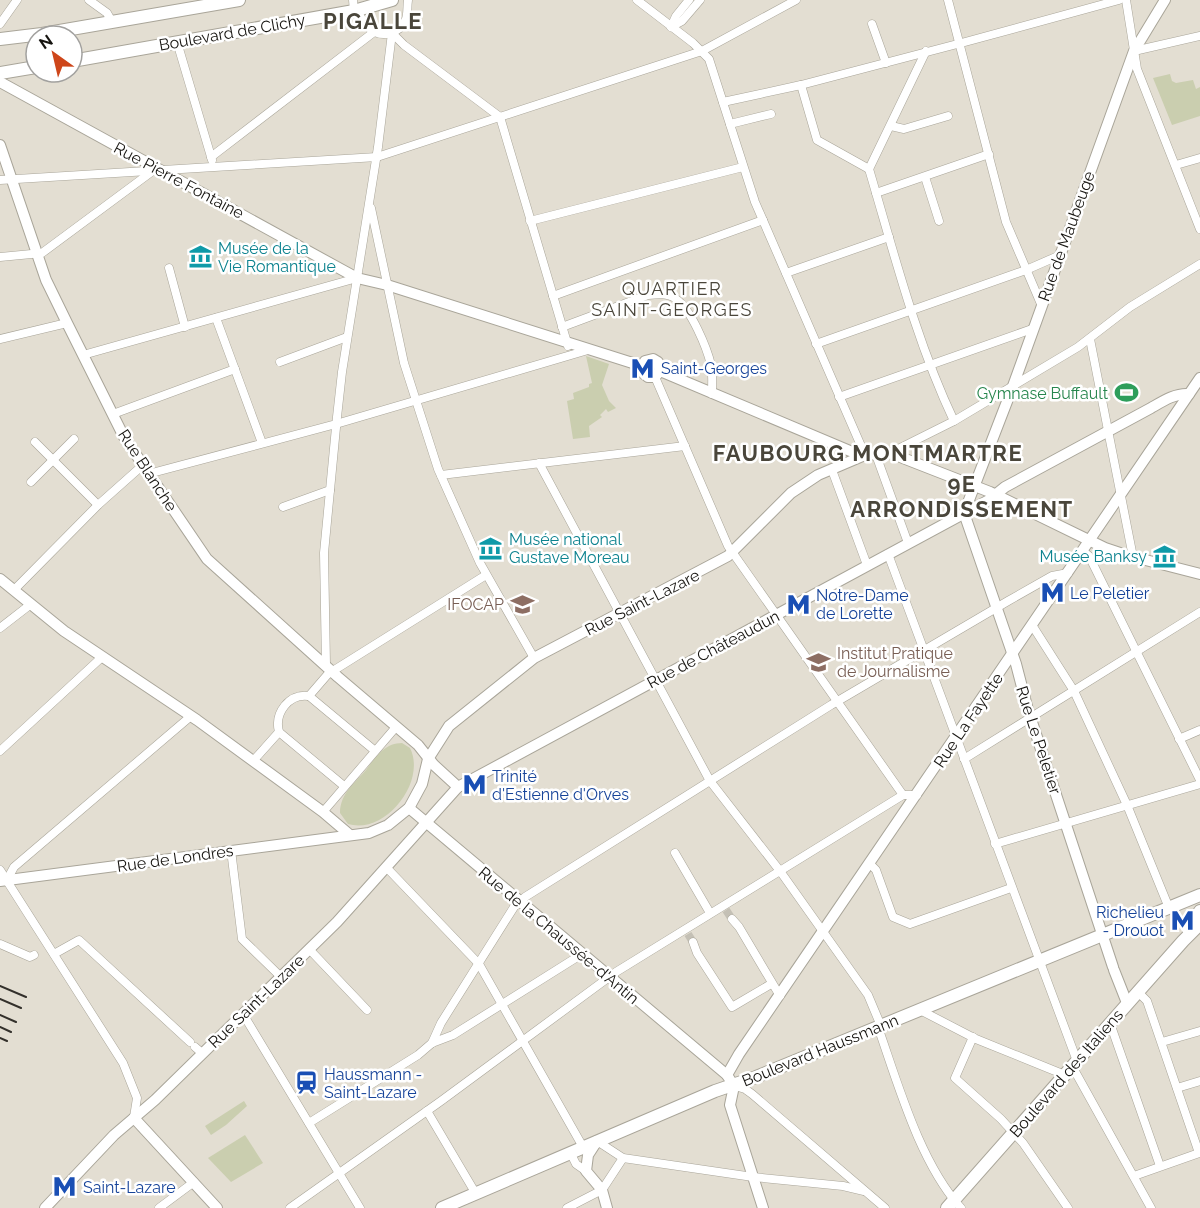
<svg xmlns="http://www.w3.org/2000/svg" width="1200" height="1208" viewBox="0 0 1200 1208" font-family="Raleway,sans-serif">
<rect width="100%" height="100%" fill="#e3ded2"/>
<g fill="#caceaf">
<polygon points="1170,74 1172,81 1176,83 1193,80 1196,89 1200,87 1200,116 1172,125 1153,78"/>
<polygon points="586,356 609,364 602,385 609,401 616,408 608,412 606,409 600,415 602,417 589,426 590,437 573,439 567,401 574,399 573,393 589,387 589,384 592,383"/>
<path d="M402,743L410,748C427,782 385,835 348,824L340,813C340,793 356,782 366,770C374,759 384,743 402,743Z"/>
<polygon points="244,1101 247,1106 226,1125 211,1135 205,1126"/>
<polygon points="245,1135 263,1163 231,1182 208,1158"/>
</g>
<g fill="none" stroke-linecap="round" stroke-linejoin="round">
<g stroke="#c4c0b5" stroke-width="8" stroke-dasharray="8 4" stroke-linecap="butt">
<polyline points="726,910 732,919"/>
<polyline points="688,934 693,942"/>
</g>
<defs>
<g id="street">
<polyline points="89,0 107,13 112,22"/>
<path d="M353,0L354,11L358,12C361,18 364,24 369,28C381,39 400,34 406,19C408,13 407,6 408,0"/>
<polyline points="637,0 693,43 709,59 755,202 865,455"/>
<polyline points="948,0 1006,222 1041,304"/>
<polyline points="1126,0 1137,69 1200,229"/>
<polyline points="0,24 17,0"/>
<polyline points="872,24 886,63"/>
<polyline points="671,27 682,21 700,0"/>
<polyline points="671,27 676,16 689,0"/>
<polyline points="392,33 404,45 500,117 568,346"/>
<polyline points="177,42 212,160"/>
<path d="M926,51L869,169C894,253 916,341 954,421"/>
<polyline points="1134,51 1200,36"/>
<polyline points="801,85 817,140 869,169"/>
<polyline points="723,102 801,85 965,42 1119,0"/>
<polyline points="730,124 771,114"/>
<polyline points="891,126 904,129 948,116"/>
<polyline points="211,157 374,32"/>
<polyline points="1176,165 1200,158"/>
<polyline points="925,177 939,221"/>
<polyline points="0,180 377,157 702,51 796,0"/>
<polyline points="876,193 989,154"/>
<polyline points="371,208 404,363 438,469 480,563 534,658"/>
<polyline points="530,221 743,167"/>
<polyline points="0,257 42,253 154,170"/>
<polyline points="169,268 185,327"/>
<polyline points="786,273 889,237"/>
<polyline points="553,296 763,220"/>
<polyline points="216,318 262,443"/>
<path d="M562,327L648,295C658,294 668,293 676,299C691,309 707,348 711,365C713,374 712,385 712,394"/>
<polyline points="0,339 67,323"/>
<polyline points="1090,339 1133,557"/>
<polyline points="816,344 1026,270 1058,256"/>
<polyline points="83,355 357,278"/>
<polyline points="280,362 347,337"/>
<polyline points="655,377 728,546 903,795"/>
<polyline points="839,397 1032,329"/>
<polyline points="113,414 235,369"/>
<polyline points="35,442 98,505"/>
<polyline points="890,453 954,421 1078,347 1130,307 1200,264"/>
<polyline points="876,455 908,543"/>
<polyline points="539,463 710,781 780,871 868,995 881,1026"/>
<polyline points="832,470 867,565"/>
<polyline points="148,474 336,424 588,350"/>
<polyline points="441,475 685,446"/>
<polyline points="31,482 74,439"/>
<polyline points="283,507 330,490"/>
<polyline points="1083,551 1089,556 1093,564 1200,780"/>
<polyline points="888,554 1077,1061"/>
<polyline points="14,590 98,505 143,465"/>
<polyline points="1032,625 1074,691 1127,805 1169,908"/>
<polyline points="0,628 31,604"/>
<polyline points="326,665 324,553 337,417 342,372 378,147 392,33"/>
<polyline points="309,696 374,750"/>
<polyline points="279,732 344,786"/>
<polyline points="1179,739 1200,730"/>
<polyline points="0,751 102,657"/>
<polyline points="964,759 1200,612"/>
<path d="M253,761L279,732C274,713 289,693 309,696L328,674L486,575"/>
<polyline points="323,812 396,727"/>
<polyline points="995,844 1200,784"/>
<polyline points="231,850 242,939 281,977"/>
<polyline points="675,853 710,913"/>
<polyline points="870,864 876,870 893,917 910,924 1011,888"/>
<polyline points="386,867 479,964 583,1147"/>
<polyline points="0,870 123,1063 137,1098 134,1117"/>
<polyline points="7,880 14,867 191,716"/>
<polyline points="732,919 739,927 780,996"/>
<polyline points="693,942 697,953 732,1007 771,984"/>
<polyline points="0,944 30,957 34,955"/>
<polyline points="309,949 367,1010"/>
<polyline points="54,954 79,940 190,1042"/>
<polyline points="920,1010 976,1039 1065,1075"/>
<polyline points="243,1014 360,1208"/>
<polyline points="1110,1023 1160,1166"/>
<path d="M878,1027C898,1084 920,1163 961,1208"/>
<polyline points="973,1037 955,1078 1001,1119 1023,1143 1068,1208"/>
<polyline points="1162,1042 1200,1031"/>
<polyline points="432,1043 441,1023 514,907 525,897 831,705 1008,601 1052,576 1068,573"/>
<polyline points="195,1047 202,1053"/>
<polyline points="1072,1066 1151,1208"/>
<polyline points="735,1086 745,1089 752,1094 885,1208"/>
<polyline points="1177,1088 1200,1081"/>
<polyline points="427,1111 476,1194"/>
<polyline points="309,1123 418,1055 432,1043 453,1035 582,954"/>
<polyline points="597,1141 623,1158 753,1177 843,1186 864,1191"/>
<polyline points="570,1152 576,1164 586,1171"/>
<polyline points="1134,1176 1199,1153 1147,1001 1138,992"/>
<polyline points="159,1208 194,1182"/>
<polyline points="290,1208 441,1101 616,972 903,795 917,795"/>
<polyline points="567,1208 602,1190 623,1158"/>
</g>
<g id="secondary">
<polyline points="0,82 357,278 387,285 642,366"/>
<polyline points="0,145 46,280 67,323 124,437 207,559 338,677 418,745 434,765 458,787"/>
<polyline points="642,366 643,373 648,377 655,377 660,371"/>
<polyline points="642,366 645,361 653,359 658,362 660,371"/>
<polyline points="660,371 850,451 865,455 890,453 990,492 1105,548 1126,555 1200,574"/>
<polyline points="964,513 1013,386 1134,51 1165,0"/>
<polyline points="964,513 1016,664 1028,710 1113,967"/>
<polyline points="0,579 64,631 197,720 323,812 350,835"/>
<polyline points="409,808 727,1075 734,1086 730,1105 763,1208"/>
<polyline points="0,881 369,833 388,825 409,808 422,784 428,759 449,726 534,658 728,556 791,493 818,475 865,455"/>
<polyline points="1114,970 1127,1003"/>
<polyline points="727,1075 739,1054 1200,378"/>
<polyline points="134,1118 217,1208"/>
<polyline points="597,1141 588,1155 586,1171 602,1190 607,1208"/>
<path d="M45,1208L114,1135L155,1100L337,922L458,787L989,500L1005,487L1151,408C1163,401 1175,393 1189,394"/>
</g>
<g id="primary">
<polyline points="0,39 42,34 239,0"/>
<polyline points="72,61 354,11 392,0"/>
<polyline points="0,73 36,67"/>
<polyline points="1189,931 1200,911"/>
<polyline points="442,1208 715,1091 756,1077 1200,895"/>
<polyline points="947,1208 1183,941 1200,924"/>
</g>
</defs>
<use href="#street" stroke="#a9a599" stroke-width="9"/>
<use href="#secondary" stroke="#a9a599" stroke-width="12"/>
<use href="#primary" stroke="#a9a599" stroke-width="14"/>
<use href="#street" stroke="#fff" stroke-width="8"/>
<use href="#secondary" stroke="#fff" stroke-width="10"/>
<use href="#primary" stroke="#fff" stroke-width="12"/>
<g stroke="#33302b" stroke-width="2">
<polyline points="0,986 26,997"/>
<polyline points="0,999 21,1008"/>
<polyline points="0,1015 16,1022"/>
<polyline points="0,1027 11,1032"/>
<polyline points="0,1038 7,1041"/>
</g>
</g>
<defs>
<symbol id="museum-bare" viewBox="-9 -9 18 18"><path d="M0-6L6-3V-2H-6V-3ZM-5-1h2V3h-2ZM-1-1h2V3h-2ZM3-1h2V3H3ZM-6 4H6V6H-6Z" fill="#0f9aa8" stroke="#fff" stroke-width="2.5" paint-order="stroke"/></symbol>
<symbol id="metro-bare" viewBox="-9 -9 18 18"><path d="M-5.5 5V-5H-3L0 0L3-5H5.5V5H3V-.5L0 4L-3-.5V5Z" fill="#1a4fb4" stroke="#fff" stroke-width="2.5" paint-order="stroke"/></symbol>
<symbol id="stadium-bare" viewBox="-9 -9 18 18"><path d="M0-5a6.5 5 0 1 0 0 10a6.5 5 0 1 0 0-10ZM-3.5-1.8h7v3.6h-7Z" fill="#2e9e5b" stroke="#fff" stroke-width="2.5" paint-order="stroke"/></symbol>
<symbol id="university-bare" viewBox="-9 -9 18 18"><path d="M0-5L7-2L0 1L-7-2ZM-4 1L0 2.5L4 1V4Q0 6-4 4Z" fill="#8d6e63" stroke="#fff" stroke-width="2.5" paint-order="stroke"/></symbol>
<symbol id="station-bare" viewBox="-9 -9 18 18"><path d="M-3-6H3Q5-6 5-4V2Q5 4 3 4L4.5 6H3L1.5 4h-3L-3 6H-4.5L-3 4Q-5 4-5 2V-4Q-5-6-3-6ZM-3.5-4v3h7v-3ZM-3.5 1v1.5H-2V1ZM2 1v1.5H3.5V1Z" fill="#1a4fb4" stroke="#fff" stroke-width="2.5" paint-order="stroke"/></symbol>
</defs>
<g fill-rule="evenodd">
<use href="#museum-bare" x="184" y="240" width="33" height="33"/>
<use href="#metro-bare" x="626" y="352" width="33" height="33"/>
<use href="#stadium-bare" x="1110" y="376" width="33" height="33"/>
<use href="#museum-bare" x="474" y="532" width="33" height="33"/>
<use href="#museum-bare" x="1148" y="540" width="33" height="33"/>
<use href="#metro-bare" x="1036" y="576" width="33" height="33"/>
<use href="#university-bare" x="506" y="588" width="33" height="33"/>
<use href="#metro-bare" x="782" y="588" width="33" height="33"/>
<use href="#university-bare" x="802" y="646" width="33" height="33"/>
<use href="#metro-bare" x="458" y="768" width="33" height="33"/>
<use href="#metro-bare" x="1166" y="904" width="33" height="33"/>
<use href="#station-bare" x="290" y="1066" width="33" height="33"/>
<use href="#metro-bare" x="48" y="1170" width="33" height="33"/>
</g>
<g text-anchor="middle" stroke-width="5" stroke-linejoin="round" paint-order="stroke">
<g font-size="16" fill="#161410" stroke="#fff">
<text transform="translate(232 32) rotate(-10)" y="6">Boulevard de Clichy</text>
<text transform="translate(179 180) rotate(28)" y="6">Rue Pierre Fontaine</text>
<text transform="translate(1066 236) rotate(-70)" y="6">Rue de Maubeuge</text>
<text transform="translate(148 470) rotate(57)" y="6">Rue Blanche</text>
<text transform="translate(642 602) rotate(-27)" y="6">Rue Saint-Lazare</text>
<text transform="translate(713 649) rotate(-28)" y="6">Rue de Châteaudun</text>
<text transform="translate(968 720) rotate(-56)" y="6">Rue La Fayette</text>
<text transform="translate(1039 740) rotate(72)" y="6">Rue Le Peletier</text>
<text transform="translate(175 858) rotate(-8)" y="6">Rue de Londres</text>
<text transform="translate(559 935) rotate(40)" y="6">Rue de la Chaussée-d'Antin</text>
<text transform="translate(256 1001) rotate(-44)" y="6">Rue Saint-Lazare</text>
<text transform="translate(820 1050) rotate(-22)" y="6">Boulevard Haussmann</text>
<text transform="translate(1066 1073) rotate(-49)" y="6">Boulevard des Italiens</text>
</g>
<g font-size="16" fill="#0d838f" stroke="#fff" text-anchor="start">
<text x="218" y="254">Musée de la<tspan x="218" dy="18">Vie Romantique</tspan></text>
<text x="509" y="545">Musée national<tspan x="509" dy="18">Gustave Moreau</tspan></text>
<text x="1147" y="562" text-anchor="end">Musée Banksy</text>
</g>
<g font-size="16" fill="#164399" stroke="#fff" text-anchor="start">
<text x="661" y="374">Saint-Georges</text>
<text x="1070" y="599">Le Peletier</text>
<text x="816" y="601">Notre-Dame<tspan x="816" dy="18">de Lorette</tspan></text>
<text x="492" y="782">Trinité<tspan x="492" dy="18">d'Estienne d'Orves</tspan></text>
<text x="1164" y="918" text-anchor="end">Richelieu<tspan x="1164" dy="18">- Drouot</tspan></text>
<text x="324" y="1080">Haussmann -<tspan x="324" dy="18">Saint-Lazare</tspan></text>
<text x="83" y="1193">Saint-Lazare</text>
</g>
<g font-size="16" fill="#27864d" stroke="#fff" text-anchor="end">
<text x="1108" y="399">Gymnase Buffault</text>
</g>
<g font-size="16" fill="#785e54" stroke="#fff" text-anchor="end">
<text x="504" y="610">IFOCAP</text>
<text x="837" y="659" text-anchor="start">Institut Pratique<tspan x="837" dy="18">de Journalisme</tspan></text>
</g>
<g font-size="18" letter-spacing="1.5" fill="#4a463b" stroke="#fff">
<text x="672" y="295">QUARTIER<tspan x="672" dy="21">SAINT-GEORGES</tspan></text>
</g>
<g font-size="22" font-weight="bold" letter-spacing="1.5" fill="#4a463b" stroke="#fff">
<text x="373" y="29">PIGALLE</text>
<text x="868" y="461">FAUBOURG MONTMARTRE</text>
<text x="962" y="492">9E<tspan x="962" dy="25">ARRONDISSEMENT</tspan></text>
</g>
</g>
<g transform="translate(54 54) rotate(326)"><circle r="28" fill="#ffffff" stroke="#a2a19f" stroke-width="1.5"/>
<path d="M0-4.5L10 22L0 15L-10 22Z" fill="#ce461a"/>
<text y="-9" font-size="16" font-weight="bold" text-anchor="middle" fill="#161410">N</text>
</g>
</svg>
